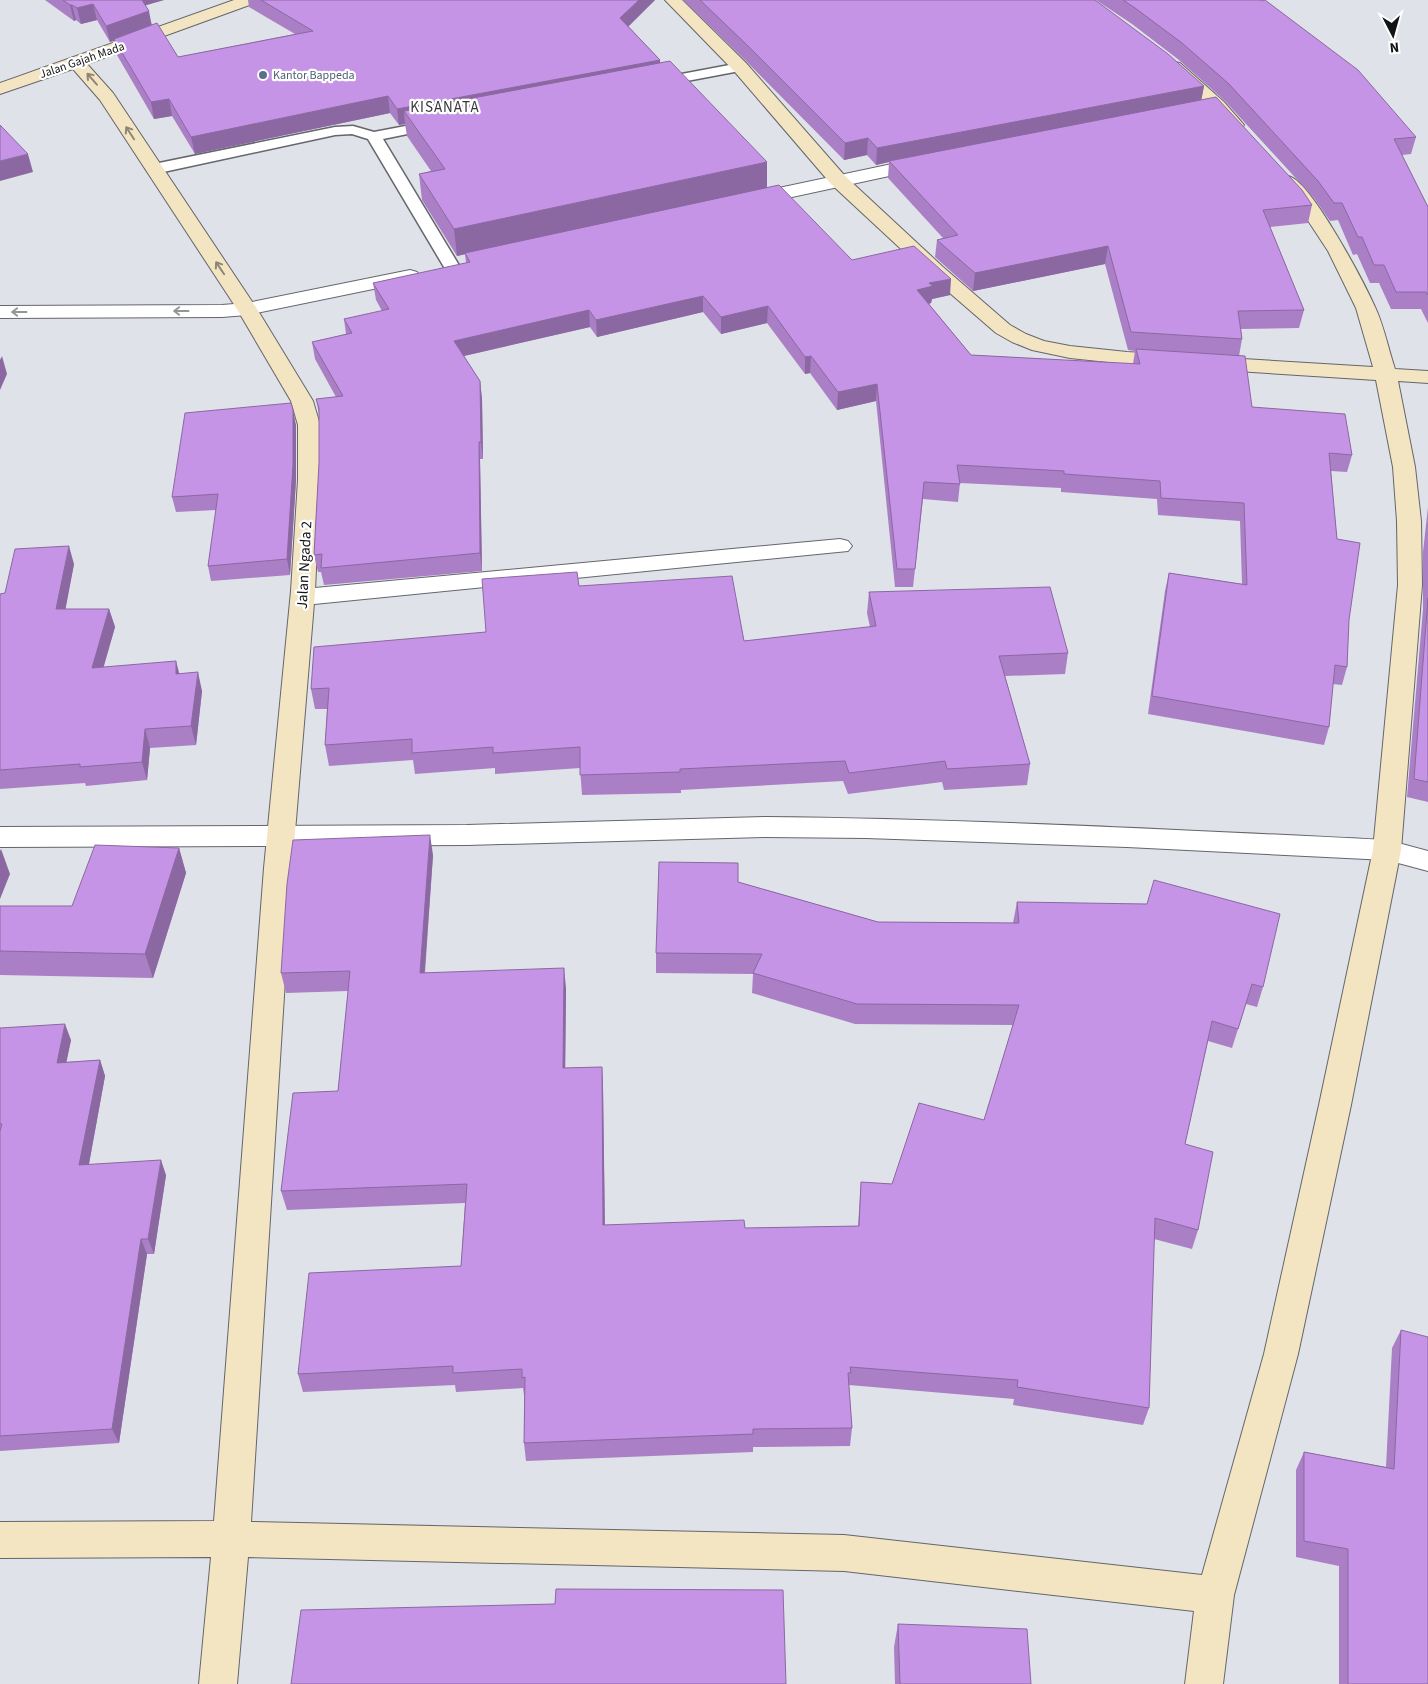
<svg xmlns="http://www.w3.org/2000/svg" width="1428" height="1684" viewBox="0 0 1428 1684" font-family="'Source Sans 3',sans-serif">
<rect width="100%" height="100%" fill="#dfe2e8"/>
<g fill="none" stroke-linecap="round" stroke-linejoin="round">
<defs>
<g id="lane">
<polygon points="740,63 747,67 745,70 655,87 650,86 648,83 650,80 655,79"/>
<polygon points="437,120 442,121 444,124 442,127 383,139 460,267 458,270 446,270 444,267 368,139 352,134 335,135 154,174 149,172 146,169 149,166 154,164 335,127 353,126 374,132"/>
</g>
<g id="street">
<polygon points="925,157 931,159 934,163 931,167 750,206 743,204 741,200 743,196 750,194"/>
<polygon points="410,270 417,272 420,276 417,280 247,315 222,317 0,318 0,306 222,305 247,303"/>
<polygon points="840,539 848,541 852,546 848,551 304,605 295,602 292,597 295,592 304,589"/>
<path d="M766,817C973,819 1180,830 1387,840L1428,851V871L1387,860L1127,847L866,838L766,837L467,845L0,847V827L467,825Z"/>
</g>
<g id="secondary">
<path d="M234,0H257L255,3L87,64L113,93L257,309L313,401L320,425V480L315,591L292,868L251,1522L844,1535L1202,1575L1264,1354L1319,1105L1373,850L1398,585L1397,521L1393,467L1376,380L1127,364L1070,358L1032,350L1012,342L996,333L929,275L831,184L734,71L665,0H682L746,63L845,176L943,267L1010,325L1026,334L1044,341L1070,346L1127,352L1373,367L1356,308L1328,251L1299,207L1277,181L1279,177C1283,176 1287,175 1291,177C1313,186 1364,282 1375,307C1384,326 1388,348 1395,369L1428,371V383L1398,381L1415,467L1421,521L1422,585L1401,850L1351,1105L1298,1354L1234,1595L1223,1684H1185L1194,1611L844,1571L248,1557L237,1684H199L211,1557L0,1558V1522L214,1521L264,868L291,591L298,480V425L291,401L237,309L100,100L73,69L0,94V83Z"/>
<polygon points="1174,62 1180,63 1224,102 1244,125 1241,129 1235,130 1229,129 1212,110 1168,71 1165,67 1168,63"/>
</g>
</defs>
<use href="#lane" stroke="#64666b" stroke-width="3"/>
<use href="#street" stroke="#64666b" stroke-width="2"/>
<use href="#secondary" stroke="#64666b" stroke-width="2"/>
<use href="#lane" fill="#fff" fill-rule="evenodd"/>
<use href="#street" fill="#fff" fill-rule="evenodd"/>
<use href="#secondary" fill="#f3e4c2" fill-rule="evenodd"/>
</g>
<g fill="#aa7fc6">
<polygon points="45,0 164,0 145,5 152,25 178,57 295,34 249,7 248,0 655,0 628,26 660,60 660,63 767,162 767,187 852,260 950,295 932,299 931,303 929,304 971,355 1133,364 1135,351 1128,350 1105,264 973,291 935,257 937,240 943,238 888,178 889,162 876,165 867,155 844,160 747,62 683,0 1095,0 1204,86 1201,100 1312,205 1308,223 1270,227 1304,310 1299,328 1241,329 1242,339 1239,356 1252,407 1352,455 1347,472 1331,471 1337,539 1349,620 1347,667 1342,685 1333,684 1329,727 1324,745 1148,714 1165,591 1169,573 1242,584 1240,521 1158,515 1157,499 1061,492 1061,488 960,483 958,502 923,499 913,587 895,587 876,401 837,410 810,373 805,374 767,323 721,334 703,312 597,337 590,327 464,356 480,381 482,399 483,459 480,459 482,571 324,585 321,572 318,572 314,555 319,463 319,414 316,399 336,397 315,359 312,342 346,334 344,319 382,311 376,300 373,283 466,263 465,254 457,256 422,200 419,174 431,171 407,136 405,124 399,125 390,113 195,154 172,116 154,119 117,55 114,41 110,42 97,20 81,24 76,20 74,21"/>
<polygon points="1096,0 1260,0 1416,137 1411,154 1402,155 1428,207 1428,323 1421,309 1391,309 1379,283 1370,283 1357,254 1353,255 1338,220 1330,221 1314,198 1225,101 1179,60 1132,24"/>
<polygon points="296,425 296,480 290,575 211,581 208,566 216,510 176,512 172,497"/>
<polygon points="1428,507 1428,802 1407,797 1423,609 1423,552"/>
<polygon points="74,564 65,609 109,609 115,627 103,667 180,674 202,691 196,745 150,748 147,780 86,786 85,783 0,789 0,594 5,593"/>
<polygon points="579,586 744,641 870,627 867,613 869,592 1068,653 1065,674 1005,676 1030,764 1027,785 944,790 942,782 848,794 843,781 681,790 681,793 582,795 580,768 495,774 495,768 415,774 413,760 329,766 325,745 327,709 315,709 311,689 486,632"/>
<polygon points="179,848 186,873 153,978 0,975 0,906 72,906"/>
<polygon points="433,855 425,973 566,988 565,1068 602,1067 603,1087 605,1225 745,1228 858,1226 861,1182 892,1184 984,1120 1013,1025 855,1024 752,993 753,974 656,973 656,953 738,882 878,922 1013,923 1017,902 1263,987 1257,1007 1246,1004 1232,1048 1208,1041 1185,1144 1198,1230 1192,1249 1154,1239 1149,1408 1143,1425 1013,1405 1014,1399 849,1385 852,1428 850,1446 753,1447 753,1452 526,1461 524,1443 524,1395 523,1388 456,1392 455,1385 303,1392 298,1374 461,1266 465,1203 287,1210 281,1191 338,1091 348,991 286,993 281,973"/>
<polygon points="0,1028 71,1040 66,1062 100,1060 105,1076 89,1164 166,1175 154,1254 147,1254 119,1443 0,1451"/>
<polygon points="1401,1330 1428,1684 1339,1684 1339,1566 1296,1557 1296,1470 1304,1452 1386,1467 1392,1348"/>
<polygon points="898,1624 1031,1684 895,1684 894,1647"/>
</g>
<g fill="#8b68a1">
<polygon points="138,0 164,0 140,7"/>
<polygon points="639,0 655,0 621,34 620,18"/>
<polygon points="93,4 97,20 81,24 77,8"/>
<polygon points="70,5 72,5 76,20 74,21"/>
<polygon points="149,11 152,27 110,42 106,26"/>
<polygon points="660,60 661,76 404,111 405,124 399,125 397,109"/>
<polygon points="1204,86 1201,102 889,161 889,162 876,165 877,148"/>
<polygon points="388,96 390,113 195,154 191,137"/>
<polygon points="169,99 172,116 154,119 151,102"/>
<polygon points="868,138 867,155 844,160 845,143"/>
<polygon points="28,154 33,172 0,181 0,161"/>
<polygon points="767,162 767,188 457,256 454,229"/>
<polygon points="1108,246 1105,264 973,291 975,273"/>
<polygon points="951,279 950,295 932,299 931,303 916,307 917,290 929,283"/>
<polygon points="703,296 703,312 597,337 596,320"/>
<polygon points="768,306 767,323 721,334 721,317"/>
<polygon points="589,310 590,327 455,358 454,341"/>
<polygon points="2,356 7,374 0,390 0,360"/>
<polygon points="811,356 810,373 805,374 805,357"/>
<polygon points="480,381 482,399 483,459 481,442"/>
<polygon points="877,384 876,401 837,410 838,392"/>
<polygon points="293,410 296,425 296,480 290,575 287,559"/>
<polygon points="479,442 480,459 482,571 480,553"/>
<polygon points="69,546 74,564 62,628 56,609"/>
<polygon points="109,609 115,627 98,687 92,668"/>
<polygon points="176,661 181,680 176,674"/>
<polygon points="198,672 202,691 196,745 191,726"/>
<polygon points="145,729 150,748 147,780 142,762"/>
<polygon points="430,835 433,855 423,993 420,973"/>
<polygon points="179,848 186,873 153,978 145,954"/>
<polygon points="1,849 10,874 0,899 0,851"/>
<polygon points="564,968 566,988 565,1088 563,1068"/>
<polygon points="65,1024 71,1040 63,1079 57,1063"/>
<polygon points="100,1060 105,1076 86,1180 79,1165"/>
<polygon points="602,1067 603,1087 605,1244 603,1225"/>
<polygon points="161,1160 166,1175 154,1254 148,1239"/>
<polygon points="141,1239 147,1254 119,1443 112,1429"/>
</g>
<g fill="#c694e6" stroke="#8b68a1">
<polygon points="63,0 142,0 149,11 106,26 93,4 77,8 72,5 70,5"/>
<polygon points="261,0 639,0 620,18 660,60 397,109 388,96 191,137 169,99 151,102 114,39 157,23 178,57 313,31"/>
<polygon points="700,0 1095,0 1168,54 1204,86 877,148 868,138 845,143 748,46"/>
<polygon points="1123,0 1260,0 1261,1 1265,0 1358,70 1416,137 1394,139 1428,207 1428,295 1426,292 1396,292 1384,265 1374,265 1362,237 1358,237 1342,203 1334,203 1318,181 1229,84 1182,43 1135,8"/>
<polygon points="670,61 767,162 454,229 419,174 445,169 404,111"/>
<polygon points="1216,97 1302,190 1312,205 1263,210 1304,310 1238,311 1242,339 1131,332 1108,246 975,273 937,240 958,235 889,161"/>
<polygon points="0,125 28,154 0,161"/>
<polygon points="779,185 852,260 914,246 951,279 929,283 933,286 917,290 971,355 1140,364 1136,349 1245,356 1252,407 1345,414 1352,455 1329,453 1337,539 1360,543 1349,620 1347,667 1335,665 1329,727 1152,696 1169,573 1247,585 1244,503 1161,498 1160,481 1064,474 1064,471 957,465 960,484 924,482 915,569 897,569 877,384 838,392 811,356 805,357 768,306 721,317 703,296 596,320 589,310 454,341 480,381 481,442 479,442 480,553 321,568 322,554 314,555 319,463 319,408 316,399 343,396 312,342 352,333 344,319 389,309 373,283 470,262 465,253"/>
<polygon points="291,403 293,410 293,465 287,559 208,566 218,494 172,497 185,413"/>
<polygon points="69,546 56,609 109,609 92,668 176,661 176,674 198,672 191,726 145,729 142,762 80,767 80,764 0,770 0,594 5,593 15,549"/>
<polygon points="577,572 579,586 732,576 744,641 876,626 869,592 1050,587 1068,653 999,656 1030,764 947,769 945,761 849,773 845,761 680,769 680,772 580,775 580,747 493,753 493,747 412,753 412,739 325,745 329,688 311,689 314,647 486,632 482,579"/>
<polygon points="1428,598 1428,782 1414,779"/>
<polygon points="430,835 420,973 564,968 563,1068 602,1067 603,1225 744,1220 745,1228 859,1226 861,1182 892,1184 919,1103 984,1120 1019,1005 857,1004 753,973 762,954 656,953 659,862 738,863 738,882 878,922 1019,923 1017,902 1147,904 1154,880 1280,914 1263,987 1252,984 1238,1029 1212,1021 1185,1144 1213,1152 1198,1230 1155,1218 1149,1408 1017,1387 1018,1380 850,1367 851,1373 848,1373 852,1428 753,1429 753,1434 524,1443 525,1377 522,1378 522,1369 453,1373 453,1366 298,1374 309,1273 461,1266 467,1184 281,1191 293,1093 338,1091 350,971 281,973 287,884 293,840"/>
<polygon points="95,845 179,848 145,954 0,951 0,906 72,906"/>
<polygon points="65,1024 57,1063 100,1060 79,1165 161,1160 148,1239 141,1239 112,1429 0,1436 0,1131 2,1124 0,1124 0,1028"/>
<polygon points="1401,1330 1428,1337 1428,1684 1348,1684 1348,1549 1304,1541 1304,1452 1394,1469"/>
<polygon points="556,1589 783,1590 786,1684 291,1684 301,1610 555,1604"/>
<polygon points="898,1624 1027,1629 1031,1684 900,1684"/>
</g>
<defs><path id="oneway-shaft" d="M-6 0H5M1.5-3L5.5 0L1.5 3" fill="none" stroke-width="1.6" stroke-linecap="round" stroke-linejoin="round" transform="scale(1.25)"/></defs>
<g stroke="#8e8674">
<use href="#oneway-shaft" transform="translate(92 79) rotate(-131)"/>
<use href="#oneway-shaft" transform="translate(130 133) rotate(-123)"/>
<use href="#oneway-shaft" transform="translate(220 268) rotate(-124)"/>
</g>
<g stroke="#949596">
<use href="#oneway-shaft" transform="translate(181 311) rotate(180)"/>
<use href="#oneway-shaft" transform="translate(19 312) rotate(180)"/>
</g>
<circle fill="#5c6f8a" stroke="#fff" stroke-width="2" cx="263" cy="75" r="5"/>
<g text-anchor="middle" stroke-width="4.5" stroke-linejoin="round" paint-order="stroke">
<g font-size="12" fill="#121315" stroke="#fff">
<text transform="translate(82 60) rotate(-19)" y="4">Jalan Gajah Mada</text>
</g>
<g font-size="12" fill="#4e5e75" stroke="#fff" text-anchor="start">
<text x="273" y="79">Kantor Bappeda</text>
</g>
<g font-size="15" letter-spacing="1" fill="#36383c" stroke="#fff">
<text x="445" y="112">KISANATA</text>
</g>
<g font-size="15" fill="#121315" stroke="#fff">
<text transform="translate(304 565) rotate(-87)" y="5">Jalan Ngada 2</text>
</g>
</g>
<g transform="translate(1393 35) rotate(174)" stroke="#ffffff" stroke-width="4" paint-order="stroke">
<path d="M0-4L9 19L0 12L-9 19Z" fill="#121315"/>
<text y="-8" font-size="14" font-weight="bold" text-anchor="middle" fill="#121315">N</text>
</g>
</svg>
